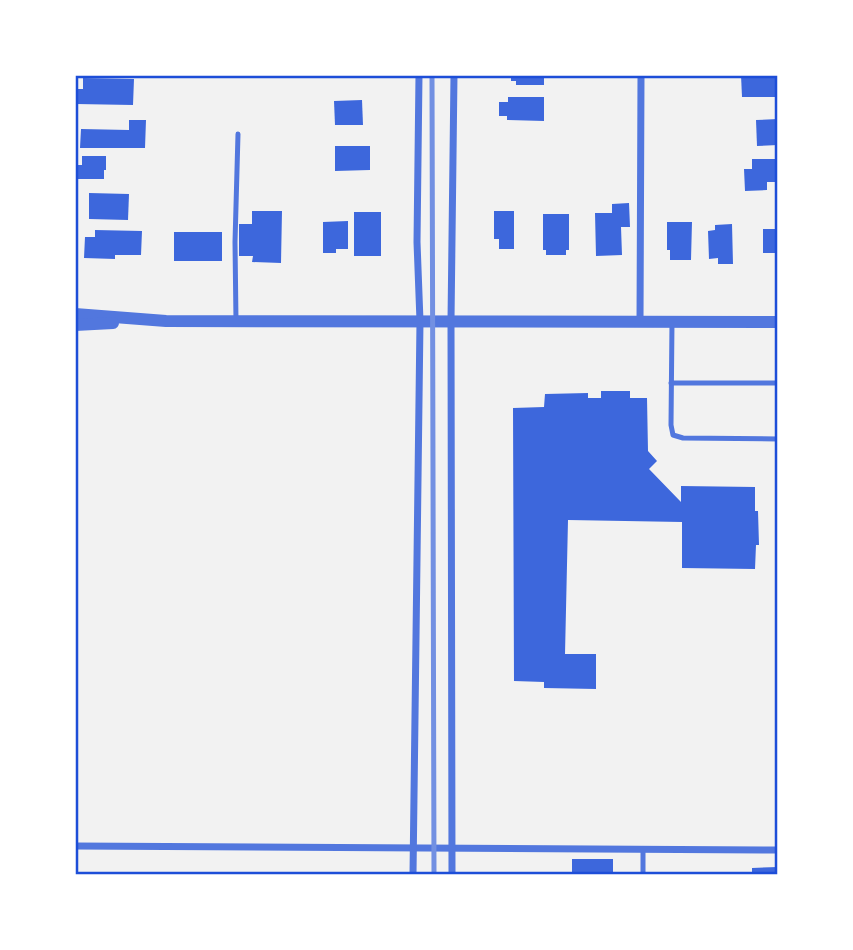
<svg xmlns="http://www.w3.org/2000/svg" width="853" height="950" viewBox="0 0 853 950" font-family="Bitter,serif">
<rect width="100%" height="100%" fill="#f2f2f2"/>
<g fill="#3d67dc">
<polygon points="511,75 544,75 544,85 516,85 516,81 511,81"/>
<polygon points="741,75 778,75 778,97 742,97"/>
<polygon points="83,78 134,79 133,105 76,104 76,89 83,89"/>
<polygon points="508,97 544,97 544,121 507,120 507,116 499,116 499,102 508,102"/>
<polygon points="362,100 363,125 335,125 334,101"/>
<polygon points="778,119 778,145 757,146 756,120"/>
<polygon points="129,120 146,120 145,148 80,148 81,129 129,130"/>
<polygon points="335,146 370,146 370,170 335,171"/>
<polygon points="82,156 106,156 106,170 104,170 104,179 78,179 78,165 82,165"/>
<polygon points="752,159 778,159 778,182 767,182 767,190 745,191 744,169 752,169"/>
<polygon points="89,193 129,194 128,220 89,219"/>
<polygon points="629,203 630,227 621,227 622,255 596,256 595,213 612,213 612,204"/>
<polygon points="252,211 282,211 281,263 252,262 253,256 239,256 239,224 252,224"/>
<polygon points="494,211 514,211 514,249 499,249 499,239 494,239"/>
<rect x="354" y="212" width="27" height="44"/>
<polygon points="543,214 569,214 569,250 566,250 566,255 546,255 546,250 543,250"/>
<polygon points="348,221 348,249 336,249 336,253 323,253 323,222"/>
<polygon points="667,222 692,222 691,260 670,260 670,250 667,250"/>
<polygon points="732,224 733,264 718,264 718,258 709,259 708,231 715,230 715,225"/>
<rect x="763" y="229" width="15" height="24"/>
<polygon points="95,230 142,231 141,255 115,255 115,259 84,258 85,237 95,237"/>
<rect x="174" y="232" width="48" height="29"/>
<polygon points="601,391 630,391 630,398 647,398 648,451 657,461 649,469 681,502 681,486 755,487 755,511 758,511 759,545 756,545 755,569 682,568 682,522 568,520 565,654 596,654 596,689 544,688 544,682 514,681 513,408 544,407 545,394 588,393 588,398 601,398"/>
<rect x="572" y="859" width="41" height="16"/>
<polygon points="778,867 778,875 752,875 752,868"/>
</g>
<g fill="none" stroke-linecap="round" stroke-linejoin="round">
<g stroke="#5277de" stroke-width="5">
<polyline points="236,321 235,242 238,134"/>
<polyline points="672,322 671,425 673,435 683,438 778,439"/>
<polyline points="671,383 778,383"/>
<polyline points="643,875 643,850"/>
</g>
<g stroke="#5277de" stroke-width="7">
<polyline points="640,322 641,75"/>
<polyline points="75,846 778,850"/>
<polyline points="413,875 420,321 417,242 419,75"/>
<polyline points="452,875 451,321 454,75"/>
</g>
<g stroke="#5277de" stroke-width="12">
<polyline points="75,314 166,321 778,322"/>
<polyline points="75,325 113,323"/>
</g>
<polyline stroke="#7290e2" stroke-width="5" points="432,75 434,875"/>
</g>
<rect width="853" height="950" fill="none" stroke="#ffffff" stroke-width="154"/>
<rect x="77" y="77" width="699" height="796" fill="none" stroke="#1d4ed8" stroke-width="2.5"/>
</svg>
